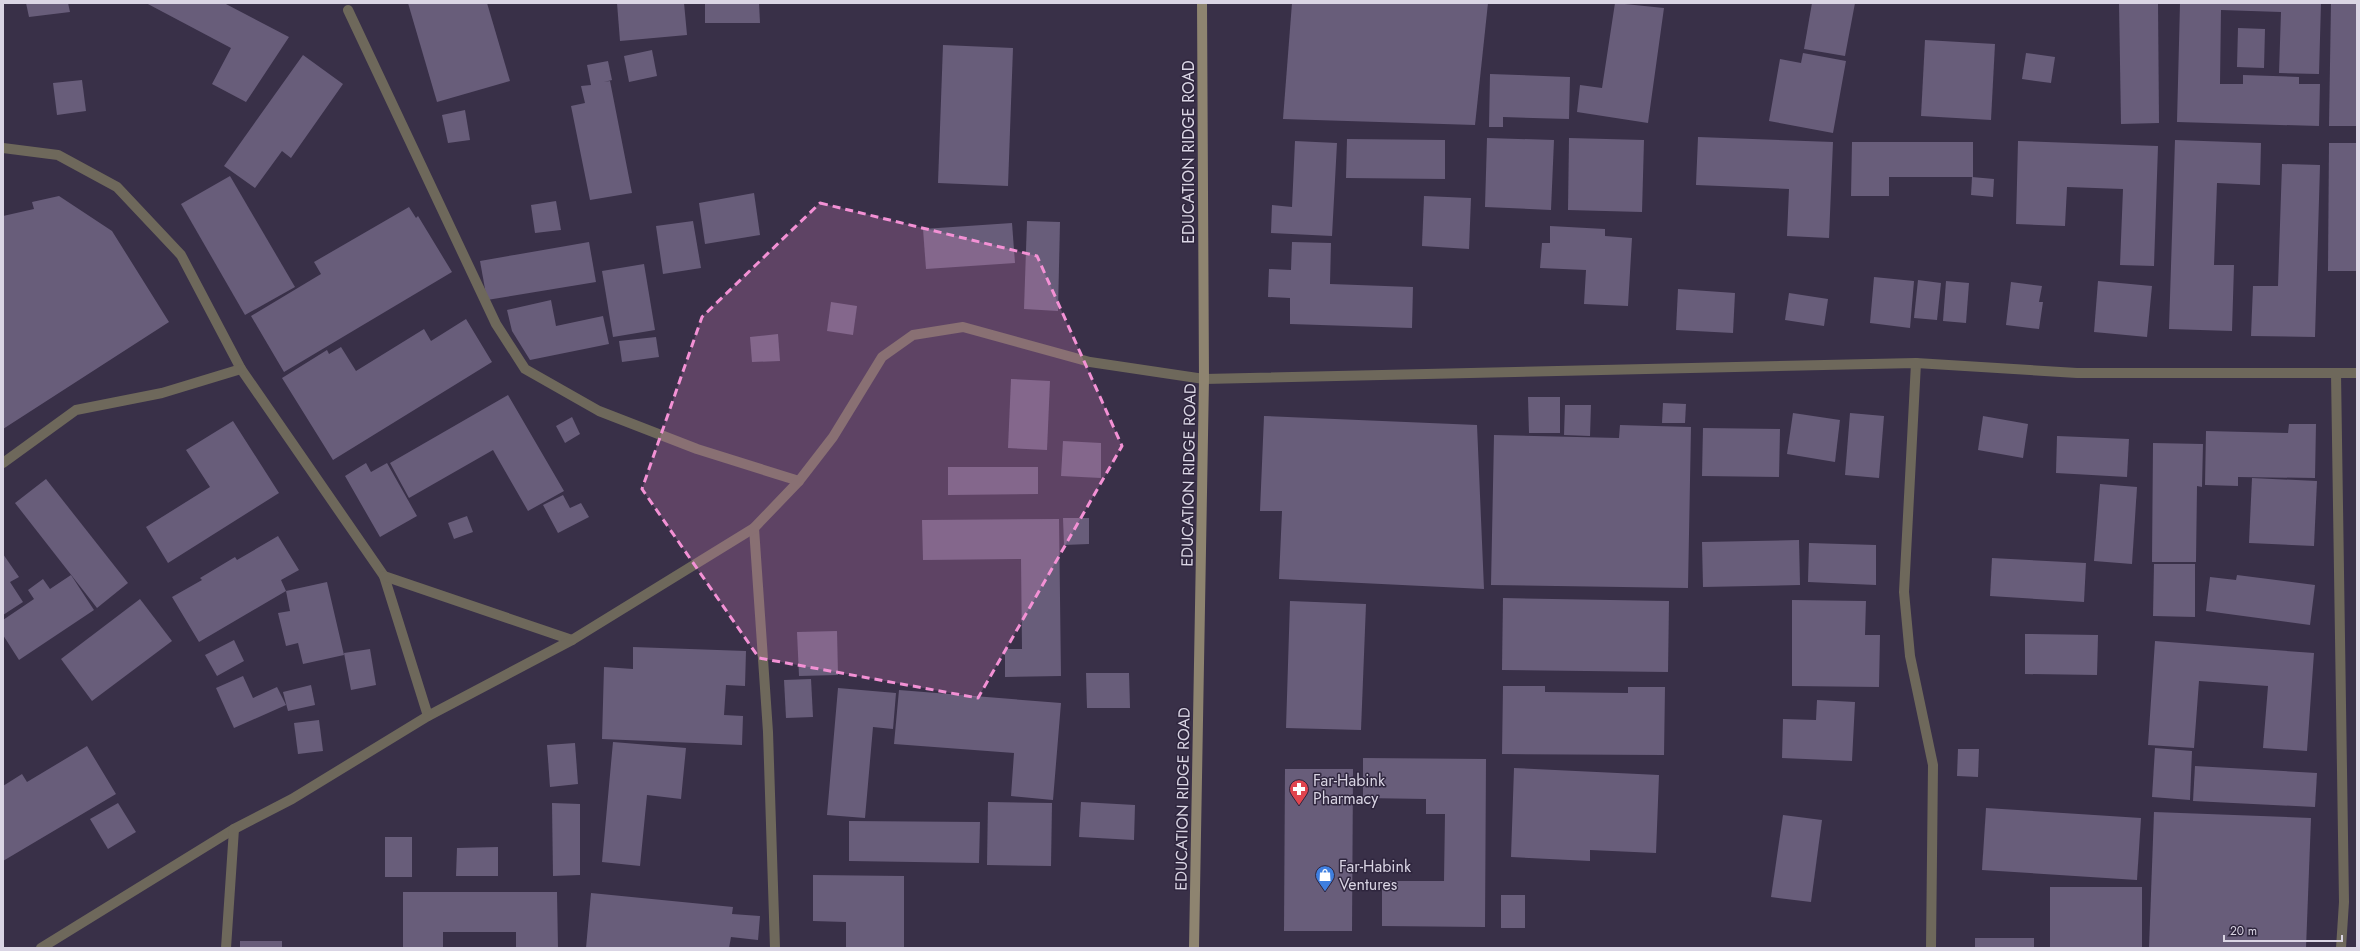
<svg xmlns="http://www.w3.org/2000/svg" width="2360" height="951" viewBox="0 0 2360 951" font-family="Jost,sans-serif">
<rect width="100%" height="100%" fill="#393048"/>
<g fill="#685d7a">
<polygon points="26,3 68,3 70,12 29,17"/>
<polygon points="146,3 224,3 289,37 246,102 212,84 231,48"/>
<polygon points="408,3 487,3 510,81 437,102"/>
<polygon points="617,3 684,3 687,35 620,41"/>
<polygon points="705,3 759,3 760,23 705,23"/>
<polygon points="1292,3 1488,3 1475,125 1283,119"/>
<polygon points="1615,3 1664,8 1648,123 1577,112 1580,85 1602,88"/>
<polygon points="1812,3 1855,3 1845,56 1804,49"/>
<polygon points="2119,3 2158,3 2159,123 2121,124"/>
<polygon points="2180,3 2321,3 2319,74 2279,73 2281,12 2221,10 2220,84 2243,84 2243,75 2299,77 2299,84 2320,84 2319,126 2177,122"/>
<polygon points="2331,3 2357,3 2357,126 2329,126"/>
<polygon points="2238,28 2265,29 2264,68 2237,67"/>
<polygon points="1925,40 1995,44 1991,120 1921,116"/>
<polygon points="943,45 1013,48 1008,186 938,183"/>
<polygon points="652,50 657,76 629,82 624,56"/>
<polygon points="1803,53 1846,61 1833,133 1769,121 1780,59 1801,63"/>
<polygon points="2026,53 2055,57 2051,83 2022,79"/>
<polygon points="303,55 343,84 291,158 282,151 255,188 224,166"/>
<polygon points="608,61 612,80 604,82 610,81 632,193 590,200 571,106 585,103 581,86 591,85 587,65"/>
<polygon points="1490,74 1570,77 1569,119 1503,117 1503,127 1489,127"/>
<polygon points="82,80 86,111 57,115 53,83"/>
<polygon points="465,110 470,140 448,143 442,115"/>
<polygon points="1698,137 1833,142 1829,238 1787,236 1789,189 1696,185"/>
<polygon points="1487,138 1554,140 1551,210 1485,207"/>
<polygon points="1569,138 1644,140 1642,212 1568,210"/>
<polygon points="1347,139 1445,140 1445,179 1346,178"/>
<polygon points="2175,140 2261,143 2260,185 2217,183 2214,265 2234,265 2232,331 2169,329"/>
<polygon points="1295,141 1337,143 1332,236 1271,233 1272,205 1292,207"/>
<polygon points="2018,141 2158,146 2154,266 2120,265 2123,189 2067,187 2065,226 2016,224"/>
<polygon points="1852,142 1973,142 1973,177 1889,177 1889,196 1851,196"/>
<polygon points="2329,143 2357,143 2357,271 2328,271"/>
<polygon points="2282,164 2320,165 2315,337 2251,336 2253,286 2278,286"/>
<polygon points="230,176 295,287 245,315 181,204"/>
<polygon points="1972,177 1994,179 1993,197 1971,195"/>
<polygon points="754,193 760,235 705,244 699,203"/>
<polygon points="59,196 112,231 169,322 3,429 3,216 34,209 32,202"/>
<polygon points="1424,196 1471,198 1469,249 1422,246"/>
<polygon points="556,201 561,230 535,233 531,205"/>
<polygon points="409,207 416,218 418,216 452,272 284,372 251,316 321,274 314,262"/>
<polygon points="693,221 701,268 663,274 656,226"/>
<polygon points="1027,221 1060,222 1058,311 1024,309"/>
<polygon points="1012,223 1015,263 926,269 923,229"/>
<polygon points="1550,226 1605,229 1605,236 1632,238 1628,306 1584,304 1586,270 1540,268 1542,243 1550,243"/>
<polygon points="589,242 596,282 487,300 480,261"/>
<polygon points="1292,242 1331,243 1330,284 1413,287 1412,328 1290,324 1290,298 1268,297 1269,269 1291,270"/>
<polygon points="644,264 655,330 613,337 602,271"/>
<polygon points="1874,277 1914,281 1910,328 1870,323"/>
<polygon points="1918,280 1941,283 1937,320 1914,318"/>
<polygon points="1946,281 1969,283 1966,323 1943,321"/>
<polygon points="2098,281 2152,286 2147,337 2094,332"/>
<polygon points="2011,282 2042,286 2039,302 2043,302 2039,329 2006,325"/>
<polygon points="1678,289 1735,293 1733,333 1676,330"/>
<polygon points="1789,293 1828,299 1824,326 1785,320"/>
<polygon points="551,300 556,326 603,316 609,344 530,360 512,331 507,310"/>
<polygon points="831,302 857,306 853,335 827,331"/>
<polygon points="466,319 492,362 333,460 282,378 327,350 329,354 341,347 356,371 424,329 431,341"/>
<polygon points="778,334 780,361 752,362 750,337"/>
<polygon points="656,337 659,357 622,362 619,341"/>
<polygon points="1011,379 1050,381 1047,450 1008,448"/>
<polygon points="508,395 564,491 528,511 493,450 409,498 390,463"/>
<polygon points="1528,397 1560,397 1560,433 1529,433"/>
<polygon points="1663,403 1686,404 1685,423 1662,423"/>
<polygon points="1565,405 1591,405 1590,436 1564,435"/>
<polygon points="1793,413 1840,420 1835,462 1787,454"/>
<polygon points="1850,413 1884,416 1879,478 1845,475"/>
<polygon points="1264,416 1477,425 1484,589 1279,579 1282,511 1260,511"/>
<polygon points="1983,416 2028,424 2023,458 1978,450"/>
<polygon points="572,417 580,434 565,443 556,426"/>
<polygon points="233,421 279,493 168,563 146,527 210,487 186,450"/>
<polygon points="2289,424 2316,424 2315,478 2238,477 2238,486 2205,485 2206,431 2288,433"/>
<polygon points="1620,425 1691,427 1688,588 1491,585 1494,435 1619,438"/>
<polygon points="1703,428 1780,429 1779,477 1702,476"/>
<polygon points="2057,436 2129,439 2127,477 2056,473"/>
<polygon points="1063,441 1101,443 1101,478 1061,476"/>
<polygon points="2153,443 2203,444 2202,487 2197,486 2196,562 2152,562"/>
<polygon points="366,463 371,472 387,463 417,516 380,537 345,476"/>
<polygon points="948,467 1038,467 1038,494 948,495"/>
<polygon points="2252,478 2317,481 2314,546 2249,543"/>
<polygon points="46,479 128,583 97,608 15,503"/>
<polygon points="2100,484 2137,487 2132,564 2094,561"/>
<polygon points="563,495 570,508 581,503 589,517 558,533 543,505"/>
<polygon points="467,516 473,532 454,539 448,523"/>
<polygon points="1063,518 1089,518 1089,544 1064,545"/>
<polygon points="1059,519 1061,676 1005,677 1005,649 1022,649 1021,559 923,560 922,520"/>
<polygon points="278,536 299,570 281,580 286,591 199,642 172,597 202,580 200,578 235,557 237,560"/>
<polygon points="1799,540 1800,585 1703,587 1702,542"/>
<polygon points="1809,543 1876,545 1876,585 1808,582"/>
<polygon points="3,554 19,577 10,582 23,602 3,615"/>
<polygon points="1992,558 2086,563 2084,602 1990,596"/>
<polygon points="2154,564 2195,564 2195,617 2153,616"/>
<polygon points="71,575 94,610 19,660 3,635 3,620 34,599 28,590 43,579 50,589"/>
<polygon points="2237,575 2315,585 2310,625 2206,611 2210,577 2236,580"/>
<polygon points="327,582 344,655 303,664 298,643 286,646 278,613 290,611 286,591"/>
<polygon points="1503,598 1669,601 1668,672 1502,670"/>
<polygon points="140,599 172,641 92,701 61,659"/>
<polygon points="1792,600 1866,601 1865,635 1880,635 1879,687 1792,686"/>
<polygon points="1290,601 1366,604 1361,730 1286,728"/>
<polygon points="837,631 838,675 799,676 797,632"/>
<polygon points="2025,634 2098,635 2097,675 2025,674"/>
<polygon points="234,640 244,661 217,676 205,655"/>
<polygon points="2155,641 2314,653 2307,751 2263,748 2268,686 2199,681 2194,748 2148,745"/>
<polygon points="633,647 746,651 745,686 726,685 724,715 743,716 742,745 602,739 604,667 633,669"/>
<polygon points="370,649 376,685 351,690 344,653"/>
<polygon points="1086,673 1129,673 1130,708 1087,708"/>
<polygon points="243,676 253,698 277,687 286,705 234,728 216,688"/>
<polygon points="811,679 813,717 786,718 784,680"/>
<polygon points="311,685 315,705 288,711 283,692"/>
<polygon points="1503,686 1545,686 1545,692 1628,693 1628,687 1665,687 1664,755 1502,754"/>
<polygon points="838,688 896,693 893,729 873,727 865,818 827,815"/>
<polygon points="899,690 1061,703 1053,800 1011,796 1014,753 894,744"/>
<polygon points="1817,700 1855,702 1852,761 1782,758 1783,719 1816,720"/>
<polygon points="319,720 323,751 298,754 294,723"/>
<polygon points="613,742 686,748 681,799 647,795 640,866 602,862"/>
<polygon points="575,743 578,784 550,787 547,745"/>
<polygon points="87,746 116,794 3,861 3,786 22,774 27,782"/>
<polygon points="2155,748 2192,751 2190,800 2152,797"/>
<polygon points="1958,749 1979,749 1978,777 1957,776"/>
<polygon points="1363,758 1486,759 1485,927 1382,926 1382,881 1444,881 1445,814 1426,814 1426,799 1363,798"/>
<polygon points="2195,766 2317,773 2315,807 2193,801"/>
<polygon points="1514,768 1659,775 1656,853 1590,850 1590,861 1511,857"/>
<polygon points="1285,769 1353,769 1352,931 1284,931"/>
<polygon points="988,802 1052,803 1051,866 987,865"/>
<polygon points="1081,802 1135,805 1134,840 1079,837"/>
<polygon points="118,803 136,832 108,849 90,819"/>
<polygon points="552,803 580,804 580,875 553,876"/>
<polygon points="1986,808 2141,818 2137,880 1982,870"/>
<polygon points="2154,812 2311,818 2306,948 2149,948"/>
<polygon points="1783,815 1822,820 1811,902 1771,897"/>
<polygon points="849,821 980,822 979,863 849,861"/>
<rect x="385" y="837" width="27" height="40"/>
<polygon points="498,847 498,876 456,876 457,848"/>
<polygon points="813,875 904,876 904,948 846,948 846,922 813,921"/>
<rect x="2050" y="887" width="92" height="61"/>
<polygon points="403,892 557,892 558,948 516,948 516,932 443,932 443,948 403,948"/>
<polygon points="591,893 733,907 732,914 760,916 758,940 731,937 729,948 586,948"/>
<rect x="1501" y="895" width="24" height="33"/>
<rect x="1975" y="938" width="59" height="10"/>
<rect x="240" y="941" width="42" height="7"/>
</g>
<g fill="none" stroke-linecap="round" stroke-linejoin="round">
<polyline stroke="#6e685b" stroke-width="10" points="348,10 496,324 525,369 599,411 697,449 799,481"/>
<g stroke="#6e685b" stroke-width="10">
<polyline points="3,148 58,155 117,187 181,255 241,369 384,576 428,716"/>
<polyline points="1916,363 1904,592 1910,656 1933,765 1931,948"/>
<polyline points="2336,373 2344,902 2341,948"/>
<polyline points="3,463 76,410 162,393 241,369"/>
<polyline points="754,528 768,732 775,948"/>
<polyline points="384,576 572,640"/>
<polyline points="41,948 234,829 292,799 428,716 572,640 754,528 799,481 833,437 882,357 913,335 963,327 1090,362 1204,379 1916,363 2077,373 2357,373"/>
<polyline points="226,948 234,829"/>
</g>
<polyline stroke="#8e8470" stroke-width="10" points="1194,948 1204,379 1202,3"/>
</g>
<path fill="#f391d5" fill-opacity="0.2" stroke="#f391d5" stroke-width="3" stroke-dasharray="8 5" stroke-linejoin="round" d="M820,203L1037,256L1122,446L978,698L759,658L642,489L702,317Z"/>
<defs>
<symbol id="pharmacy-pin" viewBox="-11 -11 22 30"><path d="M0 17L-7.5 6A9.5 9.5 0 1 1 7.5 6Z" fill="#e0444e" stroke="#2f263e"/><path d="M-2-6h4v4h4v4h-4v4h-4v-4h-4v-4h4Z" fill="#fff"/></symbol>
<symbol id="shop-pin" viewBox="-11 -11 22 30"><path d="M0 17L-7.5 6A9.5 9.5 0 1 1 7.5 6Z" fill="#3f7fe0" stroke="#2f263e"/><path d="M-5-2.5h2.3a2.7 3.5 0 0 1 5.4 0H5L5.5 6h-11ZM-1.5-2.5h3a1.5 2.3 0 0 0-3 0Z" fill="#fff"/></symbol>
</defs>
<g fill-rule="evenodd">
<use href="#pharmacy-pin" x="1288" y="778" width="22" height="30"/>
<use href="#shop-pin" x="1314" y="864" width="22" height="30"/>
</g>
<g text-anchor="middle" stroke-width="3" stroke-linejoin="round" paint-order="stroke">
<g font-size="16" fill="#dad5e4" stroke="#2f263e">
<text transform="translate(1188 152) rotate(-90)" y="6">EDUCATION RIDGE ROAD</text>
<text transform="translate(1188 475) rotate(-89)" y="6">EDUCATION RIDGE ROAD</text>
<text transform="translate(1182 799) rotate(-89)" y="6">EDUCATION RIDGE ROAD</text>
</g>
<g font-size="16" fill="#dad5e4" stroke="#2f263e" text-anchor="start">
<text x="1313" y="786">Far-Habink<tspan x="1313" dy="18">Pharmacy</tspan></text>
<text x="1339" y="872">Far-Habink<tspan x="1339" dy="18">Ventures</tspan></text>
</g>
</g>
<rect width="2360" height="951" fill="none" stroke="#dad5e4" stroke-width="8"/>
<path d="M2224 935v6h118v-6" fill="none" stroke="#dad5e4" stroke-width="2"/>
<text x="2230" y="935" font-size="12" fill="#dad5e4" stroke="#2f263e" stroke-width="3" paint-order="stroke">20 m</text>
</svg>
